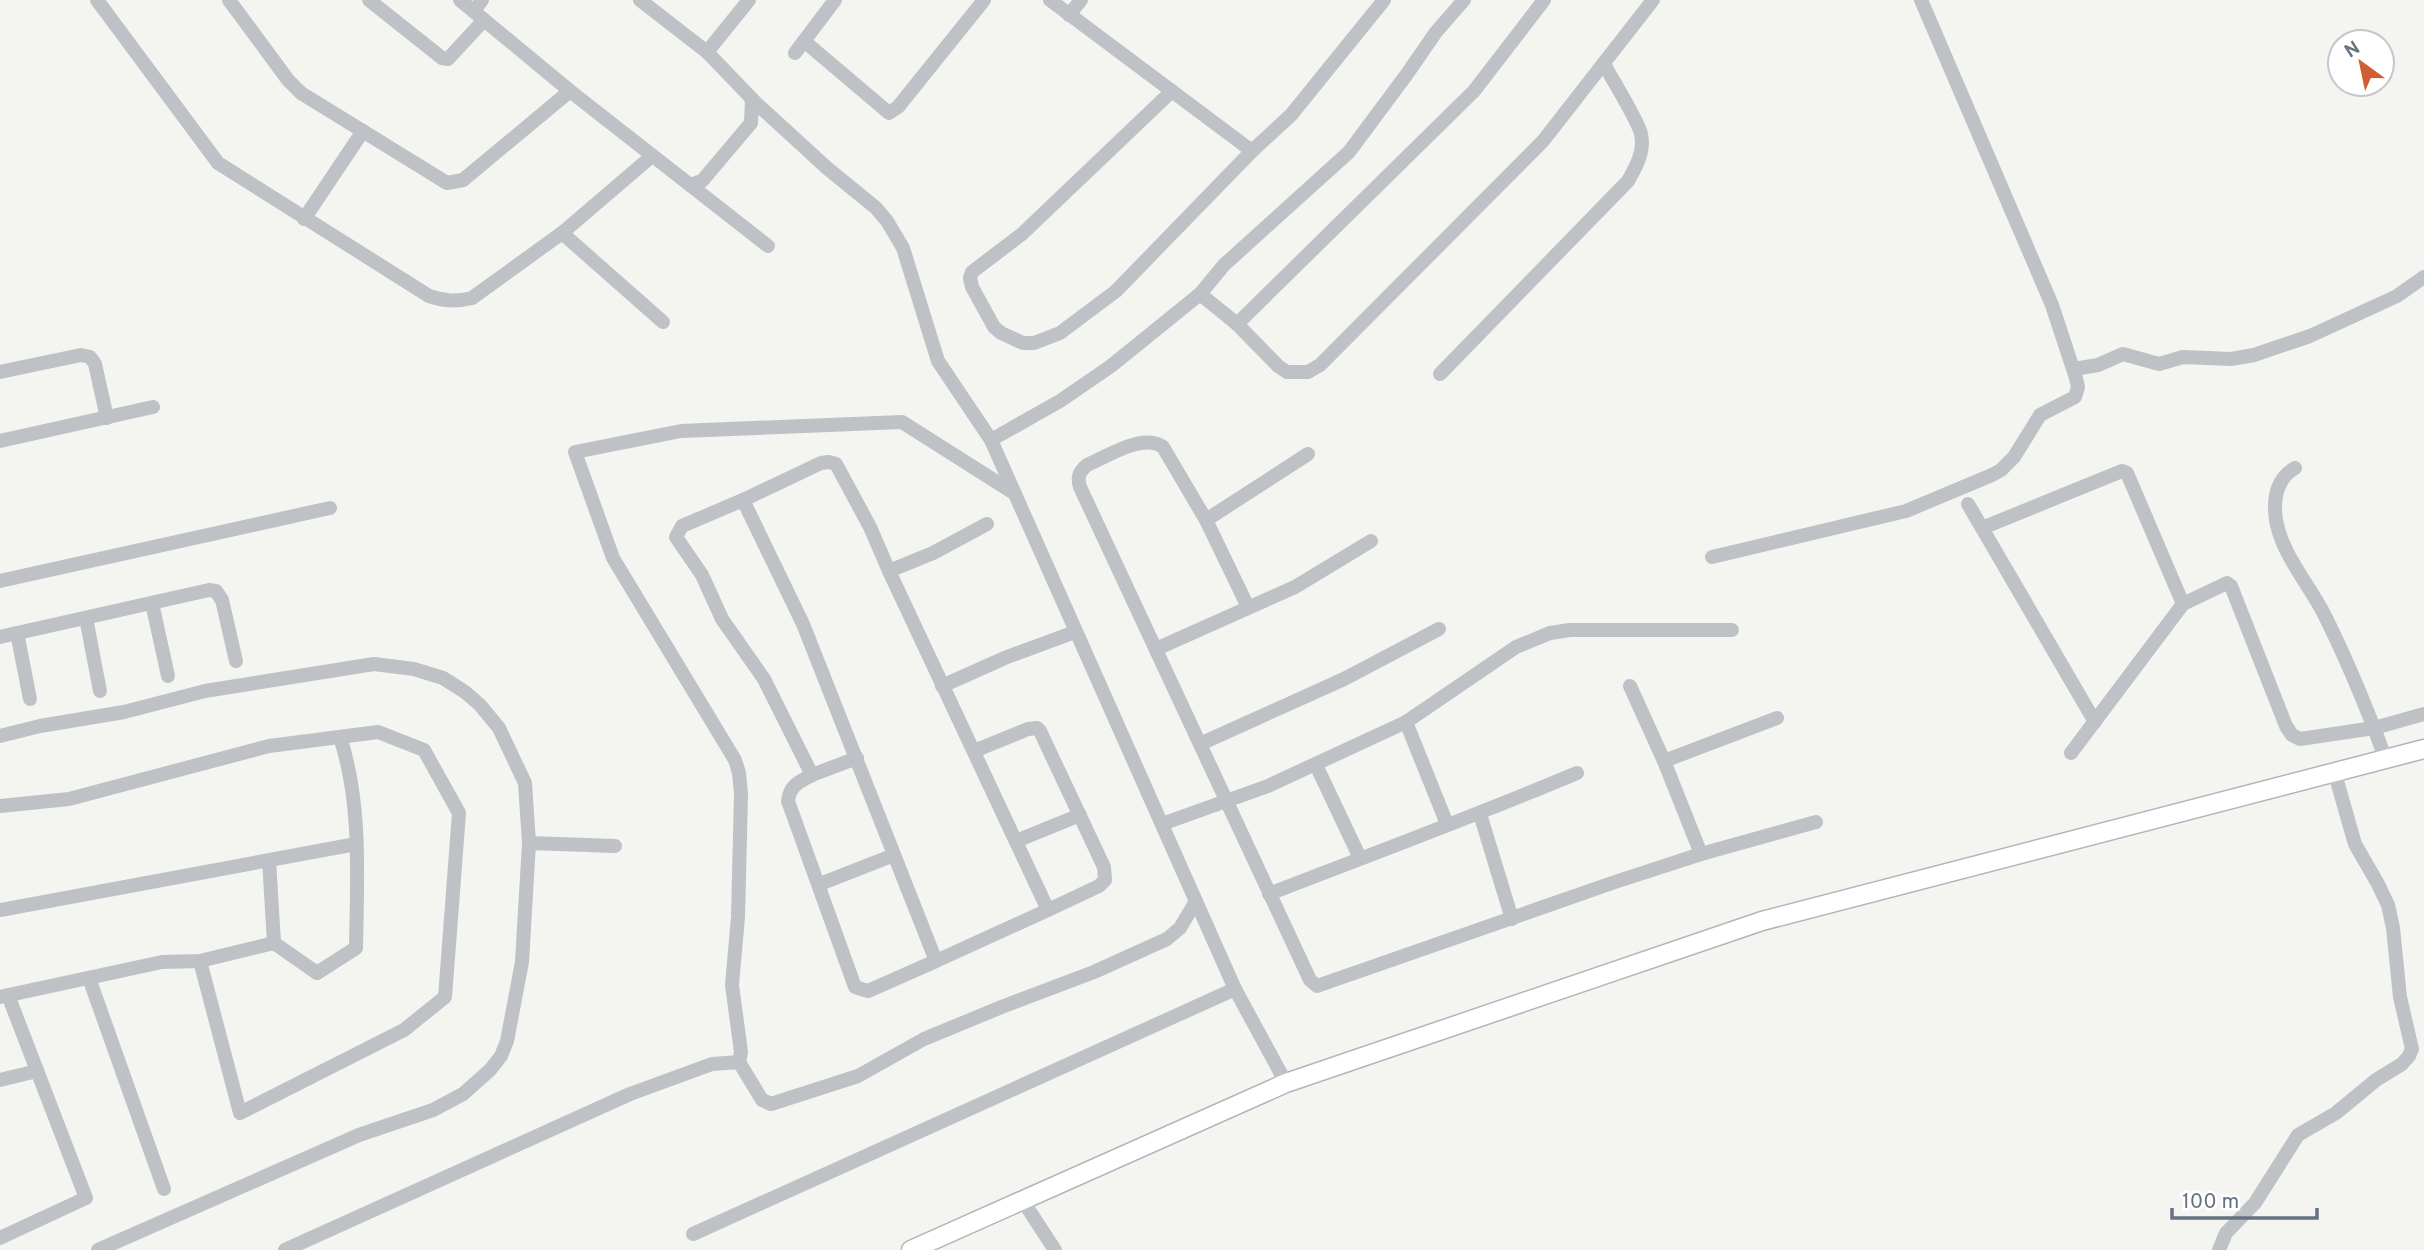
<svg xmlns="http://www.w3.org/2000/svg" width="2424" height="1250" viewBox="0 0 2424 1250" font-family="Overpass,sans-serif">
<rect width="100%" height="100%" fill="#f4f4f1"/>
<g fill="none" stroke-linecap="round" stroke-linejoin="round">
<defs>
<polyline id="major" points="911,1250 1286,1083 1762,921 2424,749"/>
</defs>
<use href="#major" stroke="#b2b5b9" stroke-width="21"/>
<g stroke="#bec1c5" stroke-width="14">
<path d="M97,0L218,163L429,296C444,301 456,302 472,298L562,233L652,156"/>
<polyline points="229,0 288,80 301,93 447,183 463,180 570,91"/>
<polyline points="369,0 442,58 448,59 484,20"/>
<polyline points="460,0 570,91 768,246"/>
<polyline points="640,0 707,52 757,104 827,168 876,208 887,221 903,248 938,361 991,440 1235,989 1286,1083"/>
<polyline points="1050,0 1252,151"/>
<polyline points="474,11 482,0"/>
<polyline points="1069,15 1081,0"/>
<polyline points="804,41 889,113 898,107 984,0"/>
<polyline points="707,52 749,0"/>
<polyline points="795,53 835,0"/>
<polyline points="1172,91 1022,234 972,272 970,278 972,287 994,327 1001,333 1023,343 1034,343 1060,333 1116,291 1252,151 1291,115 1384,0"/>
<polyline points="690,185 702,181 751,123 752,99"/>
<polyline points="304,219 363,131"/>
<polyline points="562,233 663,322"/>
<polyline points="1200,294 1237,324 1278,366 1287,372 1308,372 1320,365 1543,141 1653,0"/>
<polyline points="1237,324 1474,91 1544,0"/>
<polyline points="2074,369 2098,365 2123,354 2159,364 2183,357 2231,359 2254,355 2310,336 2397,296 2424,277"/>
<polyline points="0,372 81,355 90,357 95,364 107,418"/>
<path d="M1440,374L1628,181C1636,167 1645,151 1641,134C1638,120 1612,79 1604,64"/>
<polyline points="991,440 1060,401 1111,366 1200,294 1224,265 1349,152 1407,74 1436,32 1464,0"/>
<polyline points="0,441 153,407"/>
<path d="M2295,468C2276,479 2273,499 2276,520C2282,555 2309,584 2325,616C2348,662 2368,711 2386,760"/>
<polyline points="743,500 682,526 676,537 702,575 722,619 764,679 812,775 857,758"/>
<polyline points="1968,504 1982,528"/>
<polyline points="1206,520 1308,454"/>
<polyline points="1712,557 1906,511 1992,475 2001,470 2014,457 2040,415 2075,397 2078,387 2076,378 2052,305 1921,0"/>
<polyline points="889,571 870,527 836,464 829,462 821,463 743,500 803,624 936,961 1048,910"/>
<polyline points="0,581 330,508"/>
<polyline points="152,603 168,676"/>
<path d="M1248,607L1206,520L1163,447C1141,433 1109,456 1087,465C1079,472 1077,477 1080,487L1310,980L1317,986L1615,882L1701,854L1816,822"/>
<polyline points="86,618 100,691"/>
<polyline points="17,633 30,699"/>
<polyline points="0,637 209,590 216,591 222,600 236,661"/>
<polyline points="1156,649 1295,587 1371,541"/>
<polyline points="942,686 1007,657 1075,632"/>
<polyline points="1630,686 1664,761 1701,854"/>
<polyline points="1406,722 1447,824"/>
<polyline points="2095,722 1982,528 2122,471 2127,473 2183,604"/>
<polyline points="0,736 40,726 124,712 205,691 374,664 414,669 443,678 465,692 480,705 499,728 525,783 529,843 522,962 507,1041 501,1056 490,1070 463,1094 433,1110 359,1135 98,1250"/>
<polyline points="1200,744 1344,679 1439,629"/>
<polyline points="974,751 1028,729 1037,728 1040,731 1104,867 1105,880 1099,886 1048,910 889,571 933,553 987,524"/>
<polyline points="2071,753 2183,604 2227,583 2231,586 2286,726 2292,735 2300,739 2374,728 2424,714"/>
<polyline points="1664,761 1777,718"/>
<polyline points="1316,765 1360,858"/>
<path d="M812,775C799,782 790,785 788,801L855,987L868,991L936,961"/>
<polyline points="0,806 69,799 269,746 378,732 424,750 459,813 445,997 404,1030 240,1113 200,961"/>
<polyline points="1480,814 1512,919"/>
<polyline points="1162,824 1268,786 1406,722 1516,647 1550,633 1570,630 1732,630"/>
<polyline points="1016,841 1080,815"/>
<polyline points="529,843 615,846"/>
<polyline points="269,860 274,943"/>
<polyline points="820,884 894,855"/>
<path d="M1269,894C1372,854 1475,816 1577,773"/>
<polyline points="0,910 356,844"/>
<polyline points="89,978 164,1189"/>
<path d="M0,997L162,962L200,961L274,943L317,973L356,948C357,878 362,804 340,737"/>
<polyline points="739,1062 741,1052 732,985 738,917 741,794 739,773 735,760 613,558 575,452 681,431 902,422 1014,493"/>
<polyline points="0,1080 37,1071"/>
<polyline points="1023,1201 1055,1250"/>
<polyline points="693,1234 1235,989"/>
<polyline points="0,1238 86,1198 8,995"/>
<polyline points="285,1250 630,1094 712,1064 739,1062 762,1100 771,1104 858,1076 924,1039 1004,1006 1094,972 1167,939 1180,928 1196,901"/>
<polyline points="2219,1250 2226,1233 2255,1203 2298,1135 2336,1113 2376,1080 2402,1064 2409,1056 2412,1049 2400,997 2393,928 2388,905 2378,884 2355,844 2335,774"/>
</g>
<use href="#major" stroke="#fff" stroke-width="18"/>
</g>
<g transform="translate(2361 63) rotate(327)"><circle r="33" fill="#ffffff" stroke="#c2c7cc" stroke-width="2"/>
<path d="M0-5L12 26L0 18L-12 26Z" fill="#d15d35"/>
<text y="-10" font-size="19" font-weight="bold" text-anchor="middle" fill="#66737f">N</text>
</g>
<path d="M2172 1208v10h145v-10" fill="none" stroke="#66737f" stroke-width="3.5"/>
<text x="2182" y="1208" font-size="21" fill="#66737f" stroke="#ffffff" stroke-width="5" paint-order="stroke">100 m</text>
</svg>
